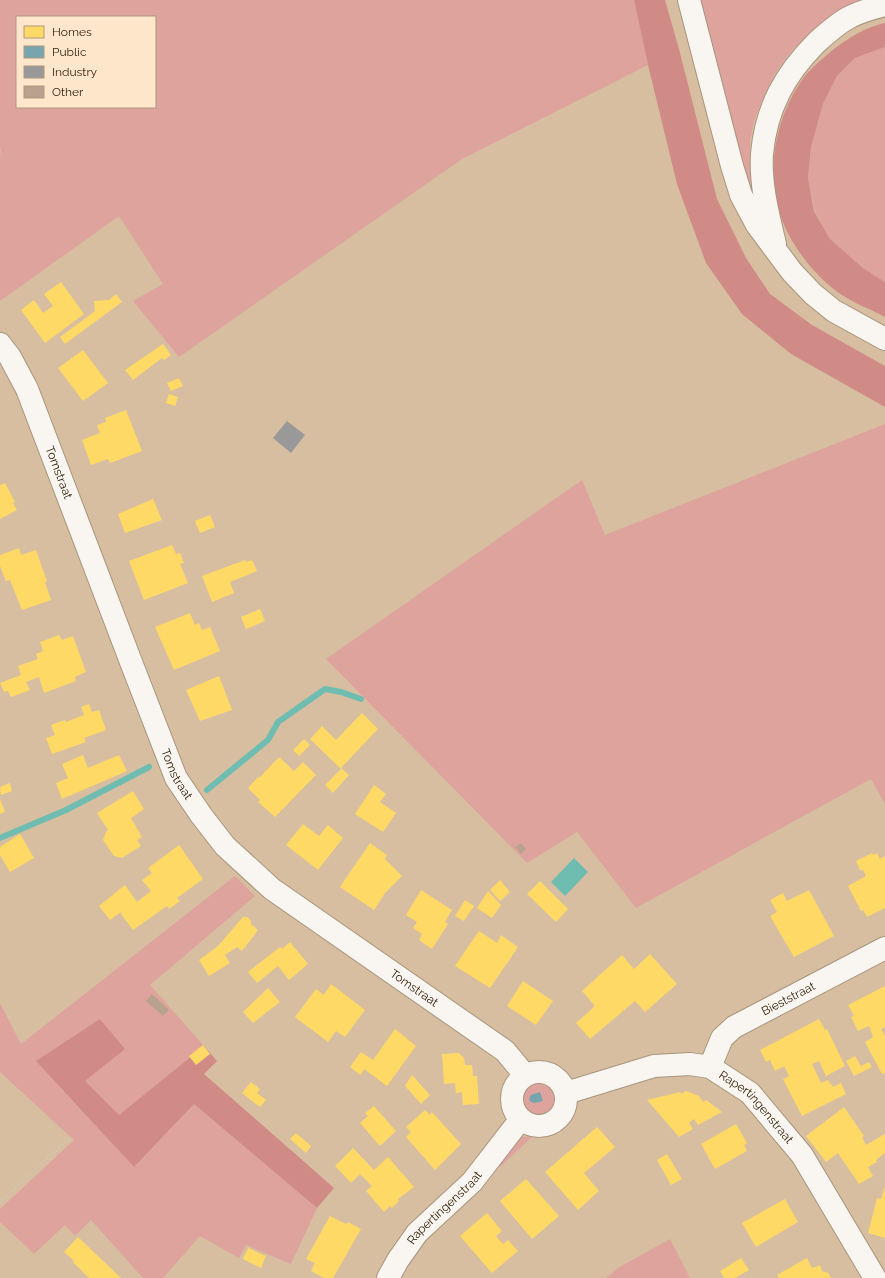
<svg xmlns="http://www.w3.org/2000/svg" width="885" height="1278" viewBox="0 0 885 1278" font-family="Raleway,sans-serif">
<rect width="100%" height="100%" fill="#d7bea0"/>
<g fill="#dea39c" fill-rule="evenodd">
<path d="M0,0H634L648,65L462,159L179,357L133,301L163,284L119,216L0,301V157L1,149L0,148ZM17,17H155V107H17Z"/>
<polygon points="700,0 860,0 830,17 807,36 792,50 776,72 765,94 755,118 750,140 752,195 745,177"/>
<polygon points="885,47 885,282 863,268 830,239 815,211 808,178 811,147 823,104 837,76 855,58"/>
<polygon points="885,424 885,804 871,779 636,908 577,832 527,863 326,659 582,480 605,535"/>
<polygon points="235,876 255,896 150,985 204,1046 119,1115 84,1081 37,1061 134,1167 194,1104 317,1208 291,1264 246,1245 239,1258 200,1236 163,1278 143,1278 91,1220 75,1236 65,1225 34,1254 0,1222 0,1209 74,1140 0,1072 0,1003 21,1044"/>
<circle cx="536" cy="1099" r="18"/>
<polygon points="533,1136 500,1167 496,1164 514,1141 522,1137"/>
<polygon points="670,1239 690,1278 606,1278 618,1268"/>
</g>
<g fill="#d08b87">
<polygon points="634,0 665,0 679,49 717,199 746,258 770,294 812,325 885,366 885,407 791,354 742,314 706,263 677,184 648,65"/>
<path d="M885,23V47L855,58L837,76L823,104L811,147L808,178L814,211L830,239L863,268L885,282V317C870,309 853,303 839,293C822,281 807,264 796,247C763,198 768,131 800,83C808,70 822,59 834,49C850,37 866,27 885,23Z"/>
<polygon points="100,1019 125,1049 85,1081 119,1115 204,1046 217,1061 204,1074 334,1188 317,1208 194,1104 134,1167 36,1061"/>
</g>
<polygon fill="#6fbdb1" points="574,858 588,872 565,896 551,882"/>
<g fill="#ffd966">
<polygon points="61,282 84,314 45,343 21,310 34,300 43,313 53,306 44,294"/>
<polygon points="116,294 122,302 65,344 60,337 95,311 94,301 109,300"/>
<polygon points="163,344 171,355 164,360 162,358 133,380 125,370"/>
<polygon points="83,350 108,383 83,401 58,368"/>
<polygon points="179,378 183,386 171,391 167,383"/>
<polygon points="169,394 178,397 175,406 166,403"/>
<polygon points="126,410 142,451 110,463 108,459 91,465 82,440 100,433 97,425 106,422 105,418"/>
<polygon points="5,483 15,502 13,503 17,510 0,519 0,485"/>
<polygon points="153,499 162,520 125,533 118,514"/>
<polygon points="210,515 215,527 200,533 195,521"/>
<polygon points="172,545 176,554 180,553 184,563 180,564 188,583 144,600 129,561"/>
<polygon points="19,548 21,555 36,550 47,581 45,582 51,600 22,610 10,580 6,581 0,566 0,555"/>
<polygon points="245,560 246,562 252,560 257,571 230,582 234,593 212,602 202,576"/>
<polygon points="260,609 265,621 246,629 241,617"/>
<polygon points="190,613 195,625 199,623 202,630 210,627 220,651 174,670 155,627"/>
<polygon points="59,635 62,640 73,636 86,672 75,677 76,681 44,693 39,677 26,682 30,690 11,697 8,691 4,692 0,683 21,675 18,666 38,659 36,654 43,651 40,642"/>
<polygon points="219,676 232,710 200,721 186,690"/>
<polygon points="89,704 92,712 99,710 106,730 84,738 86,742 52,754 46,738 55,735 51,725 65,720 66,722 84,715 81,707"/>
<polygon points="362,713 378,729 341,768 349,775 333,793 325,785 341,769 310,739 322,726 336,740"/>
<polygon points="304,739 310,745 299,756 293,750"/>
<polygon points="83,755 88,768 119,755 127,771 62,799 56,783 68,778 62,764"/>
<polygon points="279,757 294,771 303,762 316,775 275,817 258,802 260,800 248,788 258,777 259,778"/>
<polygon points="10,783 12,791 1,795 0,787"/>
<polygon points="374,785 386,794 380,802 396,813 383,832 355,814"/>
<polygon points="133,791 144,809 131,818 142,837 137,840 141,846 122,858 114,856 103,840 106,832 108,830 97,813"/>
<polygon points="0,799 5,812 0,814"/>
<polygon points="303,824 319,836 328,825 343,838 318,870 286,845"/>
<polygon points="20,834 34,858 10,872 0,855 0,847"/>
<polygon points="370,843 387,855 385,859 402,876 385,893 374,910 340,887"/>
<polygon points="179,845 203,879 177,898 180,901 169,909 167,906 133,930 121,914 122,913 121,912 110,920 99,906 125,885 137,902 151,891 142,880 152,873 148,868"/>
<polygon points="872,853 873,855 877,853 880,859 885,856 885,908 867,917 863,910 861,911 848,886 866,876 863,870 860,870 856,861"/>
<polygon points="500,880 510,892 500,901 490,890"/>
<polygon points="540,881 568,909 556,922 527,894"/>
<polygon points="421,890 452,910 445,922 448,924 432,949 419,940 422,934 413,928 417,922 406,915"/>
<polygon points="809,890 834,936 794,957 770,916 777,912 770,900 783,893 787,901"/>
<polygon points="488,891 501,905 492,918 477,908"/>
<polygon points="465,900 474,906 464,921 455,916"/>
<polygon points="243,917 247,917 251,921 251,924 258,930 242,951 237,947 225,955 230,963 209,976 199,960 218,946"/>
<polygon points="479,931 497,943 501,935 518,947 490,988 455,966"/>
<polygon points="290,942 308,964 289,980 278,966 257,983 248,972 280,947 282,949"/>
<polygon points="650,954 677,984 645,1012 635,1001 590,1039 576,1023 594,1007 594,1005 582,991 622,955 634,969"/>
<polygon points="523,981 553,1001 536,1025 507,1006"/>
<polygon points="331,984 365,1010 345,1037 336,1031 328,1042 295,1017 316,989 324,995"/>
<polygon points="885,986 885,1027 881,1029 885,1036 885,1073 882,1074 865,1042 873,1037 869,1026 858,1031 851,1017 854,1016 848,1005"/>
<polygon points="268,988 280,1002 253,1023 243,1012"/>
<polygon points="819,1019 825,1030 827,1029 845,1066 826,1076 819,1061 812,1064 821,1083 828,1080 833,1087 841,1083 846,1094 802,1116 783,1079 789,1076 784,1066 775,1071 770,1060 766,1062 760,1050"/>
<polygon points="395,1029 416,1046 387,1086 364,1069 360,1075 350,1067 361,1052 373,1060"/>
<polygon points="203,1045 210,1054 196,1065 189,1056"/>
<polygon points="459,1053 464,1058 465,1065 472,1065 473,1076 477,1076 479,1104 463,1105 462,1092 456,1093 455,1083 444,1084 442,1054"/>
<polygon points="855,1056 861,1066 869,1062 872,1067 854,1076 846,1061"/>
<polygon points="412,1075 430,1095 421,1104 405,1086"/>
<polygon points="251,1082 260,1089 257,1093 266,1100 260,1107 242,1093"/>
<polygon points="686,1091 699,1096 703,1102 706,1100 722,1112 698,1125 694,1119 689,1123 693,1129 679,1137 647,1100 680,1092 681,1094"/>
<polygon points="374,1106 396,1131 380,1146 360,1123 368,1116 365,1113"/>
<polygon points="844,1107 864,1136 862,1137 866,1145 885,1134 885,1153 876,1160 877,1162 868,1167 873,1176 859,1184 838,1153 826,1162 806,1136"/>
<polygon points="425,1110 430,1115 432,1112 461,1144 435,1170 406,1137 411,1132 406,1127"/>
<polygon points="736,1124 747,1143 744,1145 747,1151 715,1169 701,1144"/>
<polygon points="597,1127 615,1147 584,1173 599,1191 578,1210 545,1172"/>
<polygon points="296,1133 311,1146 306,1153 290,1139"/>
<polygon points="353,1148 374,1170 388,1157 414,1187 398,1199 399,1201 392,1208 390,1206 384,1212 366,1191 372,1186 360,1174 351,1183 335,1166"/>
<polygon points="667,1154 682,1179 671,1185 657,1160"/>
<polygon points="526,1179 559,1216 532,1239 500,1201"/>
<polygon points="885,1186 885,1238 868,1233 877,1198 881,1199"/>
<polygon points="785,1199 798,1222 756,1247 742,1223"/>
<polygon points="487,1213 502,1231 496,1236 503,1244 508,1240 518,1251 492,1273 460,1236"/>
<polygon points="330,1216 346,1224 348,1222 361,1229 333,1278 324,1278 311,1271 315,1263 306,1259"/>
<polygon points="78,1237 121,1278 89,1278 73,1262 74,1261 64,1252"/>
<polygon points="248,1248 266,1256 261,1268 243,1259"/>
<polygon points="741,1258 749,1270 735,1278 724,1278 720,1271"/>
<polygon points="807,1258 812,1268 820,1265 822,1271 828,1273 831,1278 779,1278 777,1275"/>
</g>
<polygon fill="#76a5af" points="540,1092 543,1101 534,1103 531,1102 529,1099 531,1095"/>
<polygon fill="#999" points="287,421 305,435 291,453 273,438"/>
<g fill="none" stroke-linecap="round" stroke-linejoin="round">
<g stroke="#6fbdb1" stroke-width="6">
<polyline points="207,790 268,740 278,722 325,689 341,692 361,699"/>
<polyline points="0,838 66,810 149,767"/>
</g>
</g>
<g fill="#b8a18d">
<polygon points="521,843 526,849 521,854 515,847"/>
<polygon points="152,994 169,1010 163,1016 146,1001"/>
</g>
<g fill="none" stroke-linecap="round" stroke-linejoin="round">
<defs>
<g id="minor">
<path id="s1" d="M0,344L10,357L27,389L131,662L176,778L201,815L225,846L272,889L505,1051L525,1075"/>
<path id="s2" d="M710,1067L722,1038L734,1027L885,948"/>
<circle cx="539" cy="1099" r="27"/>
<path id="s3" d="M566,1093L654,1066L690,1064L710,1067L750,1093L802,1155L875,1278"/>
<path id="s4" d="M388,1278L398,1260L417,1233L472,1182L520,1120"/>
</g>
<g id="highway">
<polyline points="689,0 732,166 741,195 757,225 792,272 813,294 834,311 885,339"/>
<path d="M775,244C768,214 760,184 762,154C766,108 785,74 817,42C826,34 837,24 848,18C859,12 873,8 885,5"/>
</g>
</defs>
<use href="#minor" stroke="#a8957d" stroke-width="24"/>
<use href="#highway" stroke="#a8957d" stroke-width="24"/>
<polyline stroke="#cfc8bf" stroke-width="2.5" stroke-dasharray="1 3" stroke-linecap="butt" points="0,1202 68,1139"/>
<use href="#minor" stroke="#f9f5f1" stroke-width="22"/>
<use href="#highway" stroke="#f9f5f1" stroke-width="22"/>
</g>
<g text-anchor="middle" stroke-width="4" stroke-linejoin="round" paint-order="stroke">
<g font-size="12" fill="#36240d" stroke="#fee6cb">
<text dy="4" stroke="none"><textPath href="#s1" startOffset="142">Tomstraat</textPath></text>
<text dy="4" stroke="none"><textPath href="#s1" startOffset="466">Tomstraat</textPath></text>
<text dy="4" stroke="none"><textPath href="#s1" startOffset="790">Tomstraat</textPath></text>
<text dy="4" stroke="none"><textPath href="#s2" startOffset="109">Bieststraat</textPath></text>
<text dy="4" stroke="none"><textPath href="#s3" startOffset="210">Rapertingenstraat</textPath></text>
<text dy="4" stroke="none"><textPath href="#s4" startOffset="91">Rapertingenstraat</textPath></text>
</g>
</g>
<rect x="16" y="16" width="140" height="92" fill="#fee6cb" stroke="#ae987f"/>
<rect x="24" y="26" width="20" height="12" fill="#ffd966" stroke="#ae987f"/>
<text x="52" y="36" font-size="12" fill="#36240d">Homes</text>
<rect x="24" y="46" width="20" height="12" fill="#76a5af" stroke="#ae987f"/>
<text x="52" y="56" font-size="12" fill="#36240d">Public</text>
<rect x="24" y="66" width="20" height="12" fill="#999999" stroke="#ae987f"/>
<text x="52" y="76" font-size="12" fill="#36240d">Industry</text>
<rect x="24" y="86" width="20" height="12" fill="#b8a18d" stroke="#ae987f"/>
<text x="52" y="96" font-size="12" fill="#36240d">Other</text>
</svg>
